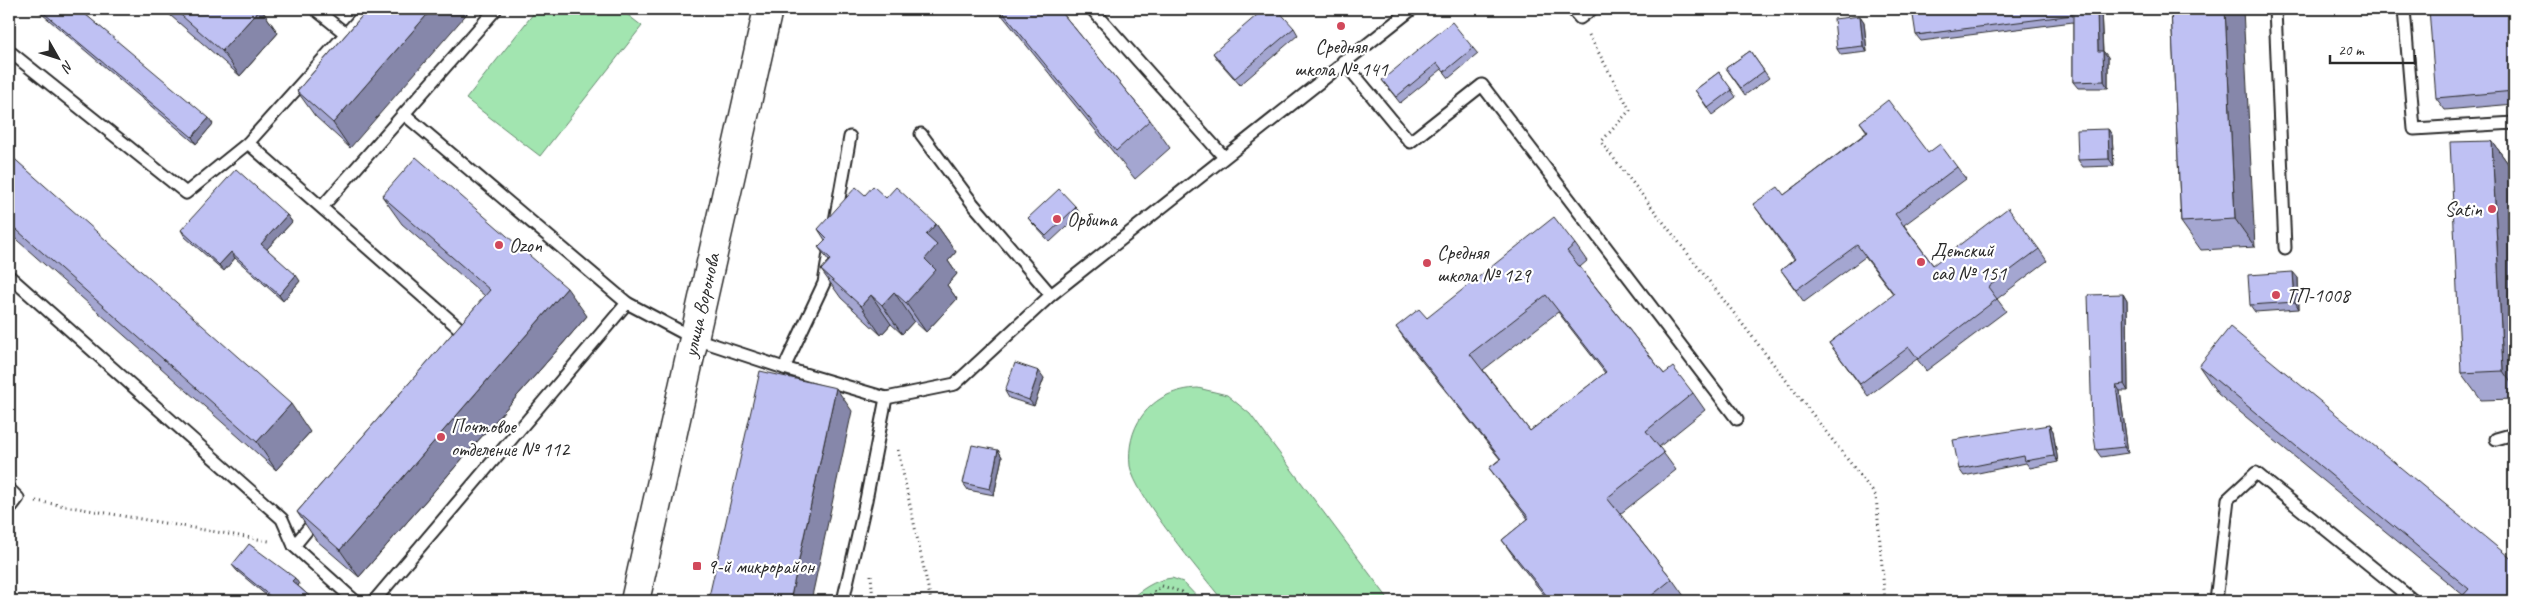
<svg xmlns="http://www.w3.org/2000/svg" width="2523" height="610" viewBox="0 0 2523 610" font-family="Caveat,sans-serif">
<rect width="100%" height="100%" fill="#fff"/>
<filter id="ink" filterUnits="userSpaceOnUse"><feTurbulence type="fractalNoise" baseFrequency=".02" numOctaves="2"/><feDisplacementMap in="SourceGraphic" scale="10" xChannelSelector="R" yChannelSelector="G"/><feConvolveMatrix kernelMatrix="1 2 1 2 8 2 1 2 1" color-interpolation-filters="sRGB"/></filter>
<g filter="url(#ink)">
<g fill="#a2e5b0" stroke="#66886e">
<polygon points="537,9 620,9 642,26 540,156 466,99"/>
<path d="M1198,388L1227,395L1250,414L1390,601H1223C1202,574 1135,496 1130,466C1128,448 1132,430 1142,416C1156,397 1176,389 1198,388Z"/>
<path d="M1172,578L1183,582L1201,601H1127C1142,590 1153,580 1172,578Z"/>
</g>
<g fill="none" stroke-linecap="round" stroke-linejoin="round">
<defs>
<g id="lane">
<polyline points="315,9 346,34"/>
<polyline points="368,9 248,143 468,336"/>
<polyline points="1092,9 1224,157"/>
<polyline points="1572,9 1580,18 1592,9"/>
<polyline points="2275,9 2285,248"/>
<polyline points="2404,9 2414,129 2514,123"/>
<polyline points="9,51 186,193 248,143"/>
<polyline points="1343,61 1410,142 1482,85 1737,419"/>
<polyline points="921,134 973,204 1051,295"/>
<polyline points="322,207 496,9"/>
<polyline points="835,221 850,137"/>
<polyline points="9,276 282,519 294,546"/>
<polyline points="627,303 693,338 784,368 886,398 955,384 1051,295 1412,9"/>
<polyline points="784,368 824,283 830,247"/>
<polyline points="2496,439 2514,434"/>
<polyline points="9,489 18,498 9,510"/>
<polyline points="317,518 294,546 355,601"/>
<polyline points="374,601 627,303 404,114"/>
<polyline points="843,601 866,500 886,398"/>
<polyline points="2216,601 2228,499 2256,473 2414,601"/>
</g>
<polyline id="secondary" points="635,601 768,9"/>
</defs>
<use href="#lane" stroke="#2b2b2b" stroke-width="15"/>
<use href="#secondary" stroke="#2b2b2b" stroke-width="31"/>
<g stroke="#2b2b2b" stroke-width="3" stroke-dasharray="1 4" stroke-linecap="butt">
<polyline points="1589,35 1630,110 1601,142 1876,496 1885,601"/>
<polyline points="898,450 931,601"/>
<polyline points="36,501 269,541"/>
<polyline points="871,575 873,601"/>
<polyline points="1142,601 1162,586 1182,592 1189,601"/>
</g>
<use href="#lane" stroke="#fff" stroke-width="11"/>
<use href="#secondary" stroke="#fff" stroke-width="28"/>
</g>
<g fill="#a4a6d1" stroke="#2b2b2b" fill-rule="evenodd">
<polygon points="36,9 79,9 213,124 196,144"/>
<polygon points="163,9 261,9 278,33 240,76"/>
<polygon points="368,9 350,148 315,116 297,91"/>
<polygon points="997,9 1059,9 1150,120 1170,148 1135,179"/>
<polygon points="2101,9 2103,51 2108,57 2108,88 2078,88 2073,82 2073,22 1921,41 1916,35"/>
<polygon points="2171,9 2255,247 2201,250 2181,222"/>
<polygon points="2514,9 2514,104 2445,110 2436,98"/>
<polygon points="1860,16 1864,22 1867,52 1841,55 1837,49"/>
<polygon points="1294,28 1298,35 1240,85 1217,59 1213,53"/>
<polygon points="1473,48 1478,54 1449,78 1442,69 1400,103 1382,80"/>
<polygon points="1750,51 1769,78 1745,95 1726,68"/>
<polygon points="1719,72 1736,97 1712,115 1695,90"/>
<polygon points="1860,122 1957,167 1966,179 1904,225 1933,265 2039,249 2047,261 1997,299 2006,311 1926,371 1917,359 1868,396 1829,343 1894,295 1865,257 1804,302 1781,270 1794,260 1753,204 1784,195 1867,132"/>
<polygon points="2108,129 2112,135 2114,166 2083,167 2078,160"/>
<polygon points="2492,141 2512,169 2514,225 2514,399 2481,400 2461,373"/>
<polygon points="9,154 310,432 276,470 9,233"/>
<polygon points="865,195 886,198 936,224 956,252 948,261 957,274 947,285 957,299 926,332 914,321 902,334 891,324 881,335 841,298 821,270 829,261 818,247 825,240 818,229"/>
<polygon points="382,196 587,316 359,577 316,540 297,512 485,296 402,224"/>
<polygon points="1076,207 1080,214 1050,242 1033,224 1028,218"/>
<polygon points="287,215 292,222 267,249 300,281 283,301 235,258 224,271 185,237 181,230"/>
<path d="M1575,244L1587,261L1580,267L1664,374L1693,393L1705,410L1659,447L1676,470L1620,514L1672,579L1684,596L1678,601H1549L1514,557L1502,540L1528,519L1501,484L1489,468L1500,459L1408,344L1396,327L1427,318ZM1558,312L1605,373L1530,431L1483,370Z"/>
<polygon points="2298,278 2299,309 2255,312 2250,305"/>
<polygon points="2123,294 2127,301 2128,391 2120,391 2128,453 2101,457 2096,450"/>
<polygon points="2199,366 2514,561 2463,595 2218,394"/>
<polygon points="1044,378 1034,406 1009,398 1005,391"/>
<polygon points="2049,425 2053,431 2058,462 2030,468 2026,463 1964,476 1959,469"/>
<polygon points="998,450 1002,457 994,495 968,490 963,483"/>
<polygon points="232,565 299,584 298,586 315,601 273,601 237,571"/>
</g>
<g fill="#8687aa" stroke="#2b2b2b">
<polygon points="260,9 261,9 278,33 240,76 222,51"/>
<polygon points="432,9 471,9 350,148 333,123"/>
<polygon points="2097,9 2101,9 2103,57 2098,51"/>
<polygon points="2225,9 2243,9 2255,247 2235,219"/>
<polygon points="1860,16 1864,22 1867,52 1863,46"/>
<polygon points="2103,51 2108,57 2108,88 2104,81"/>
<polygon points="209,118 213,124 196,144 192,137"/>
<polygon points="2108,129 2112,135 2114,166 2109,159"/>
<polygon points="2492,141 2512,169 2514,225 2514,387 2503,371"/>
<polygon points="287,215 292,222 266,250 261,244"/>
<polygon points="936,224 956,252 948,261 957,274 947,285 957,299 926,332 906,303 925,259 926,235"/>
<polygon points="231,252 235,258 224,271 219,265"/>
<polygon points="2293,272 2298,278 2299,309 2295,302"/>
<polygon points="296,275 300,281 283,301 279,295"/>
<polygon points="567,288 587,316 359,577 340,550"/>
<polygon points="894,292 914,321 902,334 882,305"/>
<polygon points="2123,294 2127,301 2128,391 2124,384"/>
<polygon points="871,295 891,324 881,335 861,306"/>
<polygon points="1039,371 1044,378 1034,406 1029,400"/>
<polygon points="2116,385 2120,391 2128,453 2124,447"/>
<polygon points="836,388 852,411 811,601 790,601"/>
<polygon points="291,404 310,432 276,470 257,442"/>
<polygon points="2049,425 2053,431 2058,462 2054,456"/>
<polygon points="998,450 1002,457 994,495 990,489"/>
<polygon points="295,578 299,584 297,587 292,581"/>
</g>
<g fill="#bfc1f3" stroke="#2b2b2b" fill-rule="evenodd">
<polygon points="39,9 79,9 209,118 192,137"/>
<polygon points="174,9 260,9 222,51"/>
<polygon points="368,9 432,9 333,123 297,91"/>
<polygon points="1000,9 1059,9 1150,120 1116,151"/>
<polygon points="1264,9 1277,9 1294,28 1235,78 1213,53"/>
<polygon points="1912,9 2097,9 2098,51 2103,51 2104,81 2073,82 2073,15 1916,35"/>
<polygon points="2171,9 2225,9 2235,219 2181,222"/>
<polygon points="2429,9 2514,9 2514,91 2436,98"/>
<polygon points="1860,16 1863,46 1837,49 1834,19"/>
<polygon points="1452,22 1473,48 1444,72 1437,63 1396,97 1382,80"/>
<polygon points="1750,51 1764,71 1741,88 1726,68"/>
<polygon points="1719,72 1732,90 1708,108 1695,90"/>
<polygon points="1888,100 1928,153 1940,144 1957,167 1895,214 1933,265 2008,208 2039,249 1988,287 1997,299 1918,359 1909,347 1860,384 1829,343 1894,294 1857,245 1796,290 1781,270 1795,259 1753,204 1778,187 1784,195 1868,132 1860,122"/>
<polygon points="2108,129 2109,159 2078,160 2077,130"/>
<polygon points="2492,141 2503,371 2461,373 2450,142"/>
<polygon points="9,154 291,404 257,442 9,223"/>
<polygon points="416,157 567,288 340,550 297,512 490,290 382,196"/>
<polygon points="236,169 287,215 261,244 296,275 279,295 231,252 219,265 181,230"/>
<polygon points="873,186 886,198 896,187 936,224 926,235 937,245 925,259 936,270 906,303 894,292 882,305 871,295 861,306 821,270 831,259 818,247 827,238 818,229 856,187 865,195"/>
<polygon points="1059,189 1076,207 1046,236 1028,218"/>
<path d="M1554,217L1575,244L1567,251L1664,374L1673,367L1693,393L1646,431L1664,453L1607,498L1672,579L1645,601H1551L1502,540L1529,518L1489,468L1501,459L1396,327L1419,309L1427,318ZM1546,295L1606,372L1530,431L1470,354Z"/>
<polygon points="2293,272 2295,302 2250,305 2248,275"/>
<polygon points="2123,294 2124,384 2116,385 2124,447 2096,450 2092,423 2088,295"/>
<polygon points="2230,327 2514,561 2514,601 2458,601 2469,589 2199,366"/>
<polygon points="1015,363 1039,371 1029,400 1005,391"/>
<polygon points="760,371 836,388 790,601 708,601"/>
<polygon points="2049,425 2054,456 2025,461 2024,456 1959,469 1953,440"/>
<polygon points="972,445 998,450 990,489 963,483"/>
<polygon points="249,544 295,578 292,581 314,600 313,601 276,601 232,565"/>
</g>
</g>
<g fill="#d1495b" stroke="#fff" stroke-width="2">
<circle cx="1341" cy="26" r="5"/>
<circle cx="2492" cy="209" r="5"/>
<circle cx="1057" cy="219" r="5"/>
<circle cx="499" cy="245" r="5"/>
<circle cx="1921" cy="262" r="5"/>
<circle cx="1427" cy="263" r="5"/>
<circle cx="2276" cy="295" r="5"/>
<circle cx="441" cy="437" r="5"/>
<rect x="692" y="561" width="10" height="10" rx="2.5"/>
</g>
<g text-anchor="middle" stroke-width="4.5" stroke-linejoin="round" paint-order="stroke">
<g font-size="20" fill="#2b2b2b" stroke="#fff" text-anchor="start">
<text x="1341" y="53" text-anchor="middle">Средняя<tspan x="1341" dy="23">школа № 141</tspan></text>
<text x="2482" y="216" text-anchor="end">Satin</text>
<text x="1067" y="226">Орбита</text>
<text x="509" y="252">Ozon</text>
<text x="1931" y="257">Детский<tspan x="1931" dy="23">сад № 151</tspan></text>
<text x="1437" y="259">Средняя<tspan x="1437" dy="23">школа № 129</tspan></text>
<text x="2286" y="302">ТП-1008</text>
<text x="451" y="433">Почтовое<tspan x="451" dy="23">отделение № 112</tspan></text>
<text x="707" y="573">9-й микрорайон</text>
</g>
<g font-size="20" fill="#2b2b2b" stroke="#fff">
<text transform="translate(701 305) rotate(-77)" y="7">улица Воронова</text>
</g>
</g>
<rect width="2523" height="610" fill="none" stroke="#fff" stroke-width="30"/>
<rect x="15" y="15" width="2493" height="580" fill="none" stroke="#2b2b2b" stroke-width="2" filter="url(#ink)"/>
<g transform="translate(58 58) rotate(129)" stroke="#ffffff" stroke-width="4" paint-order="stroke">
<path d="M0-4L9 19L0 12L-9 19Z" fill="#2b2b2b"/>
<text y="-8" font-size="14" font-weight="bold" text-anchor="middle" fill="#2b2b2b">N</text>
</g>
<path d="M2330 55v8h85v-8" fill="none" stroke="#2b2b2b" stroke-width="2.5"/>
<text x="2338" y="55" font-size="15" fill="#2b2b2b" stroke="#ffffff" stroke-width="4" paint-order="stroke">20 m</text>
</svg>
